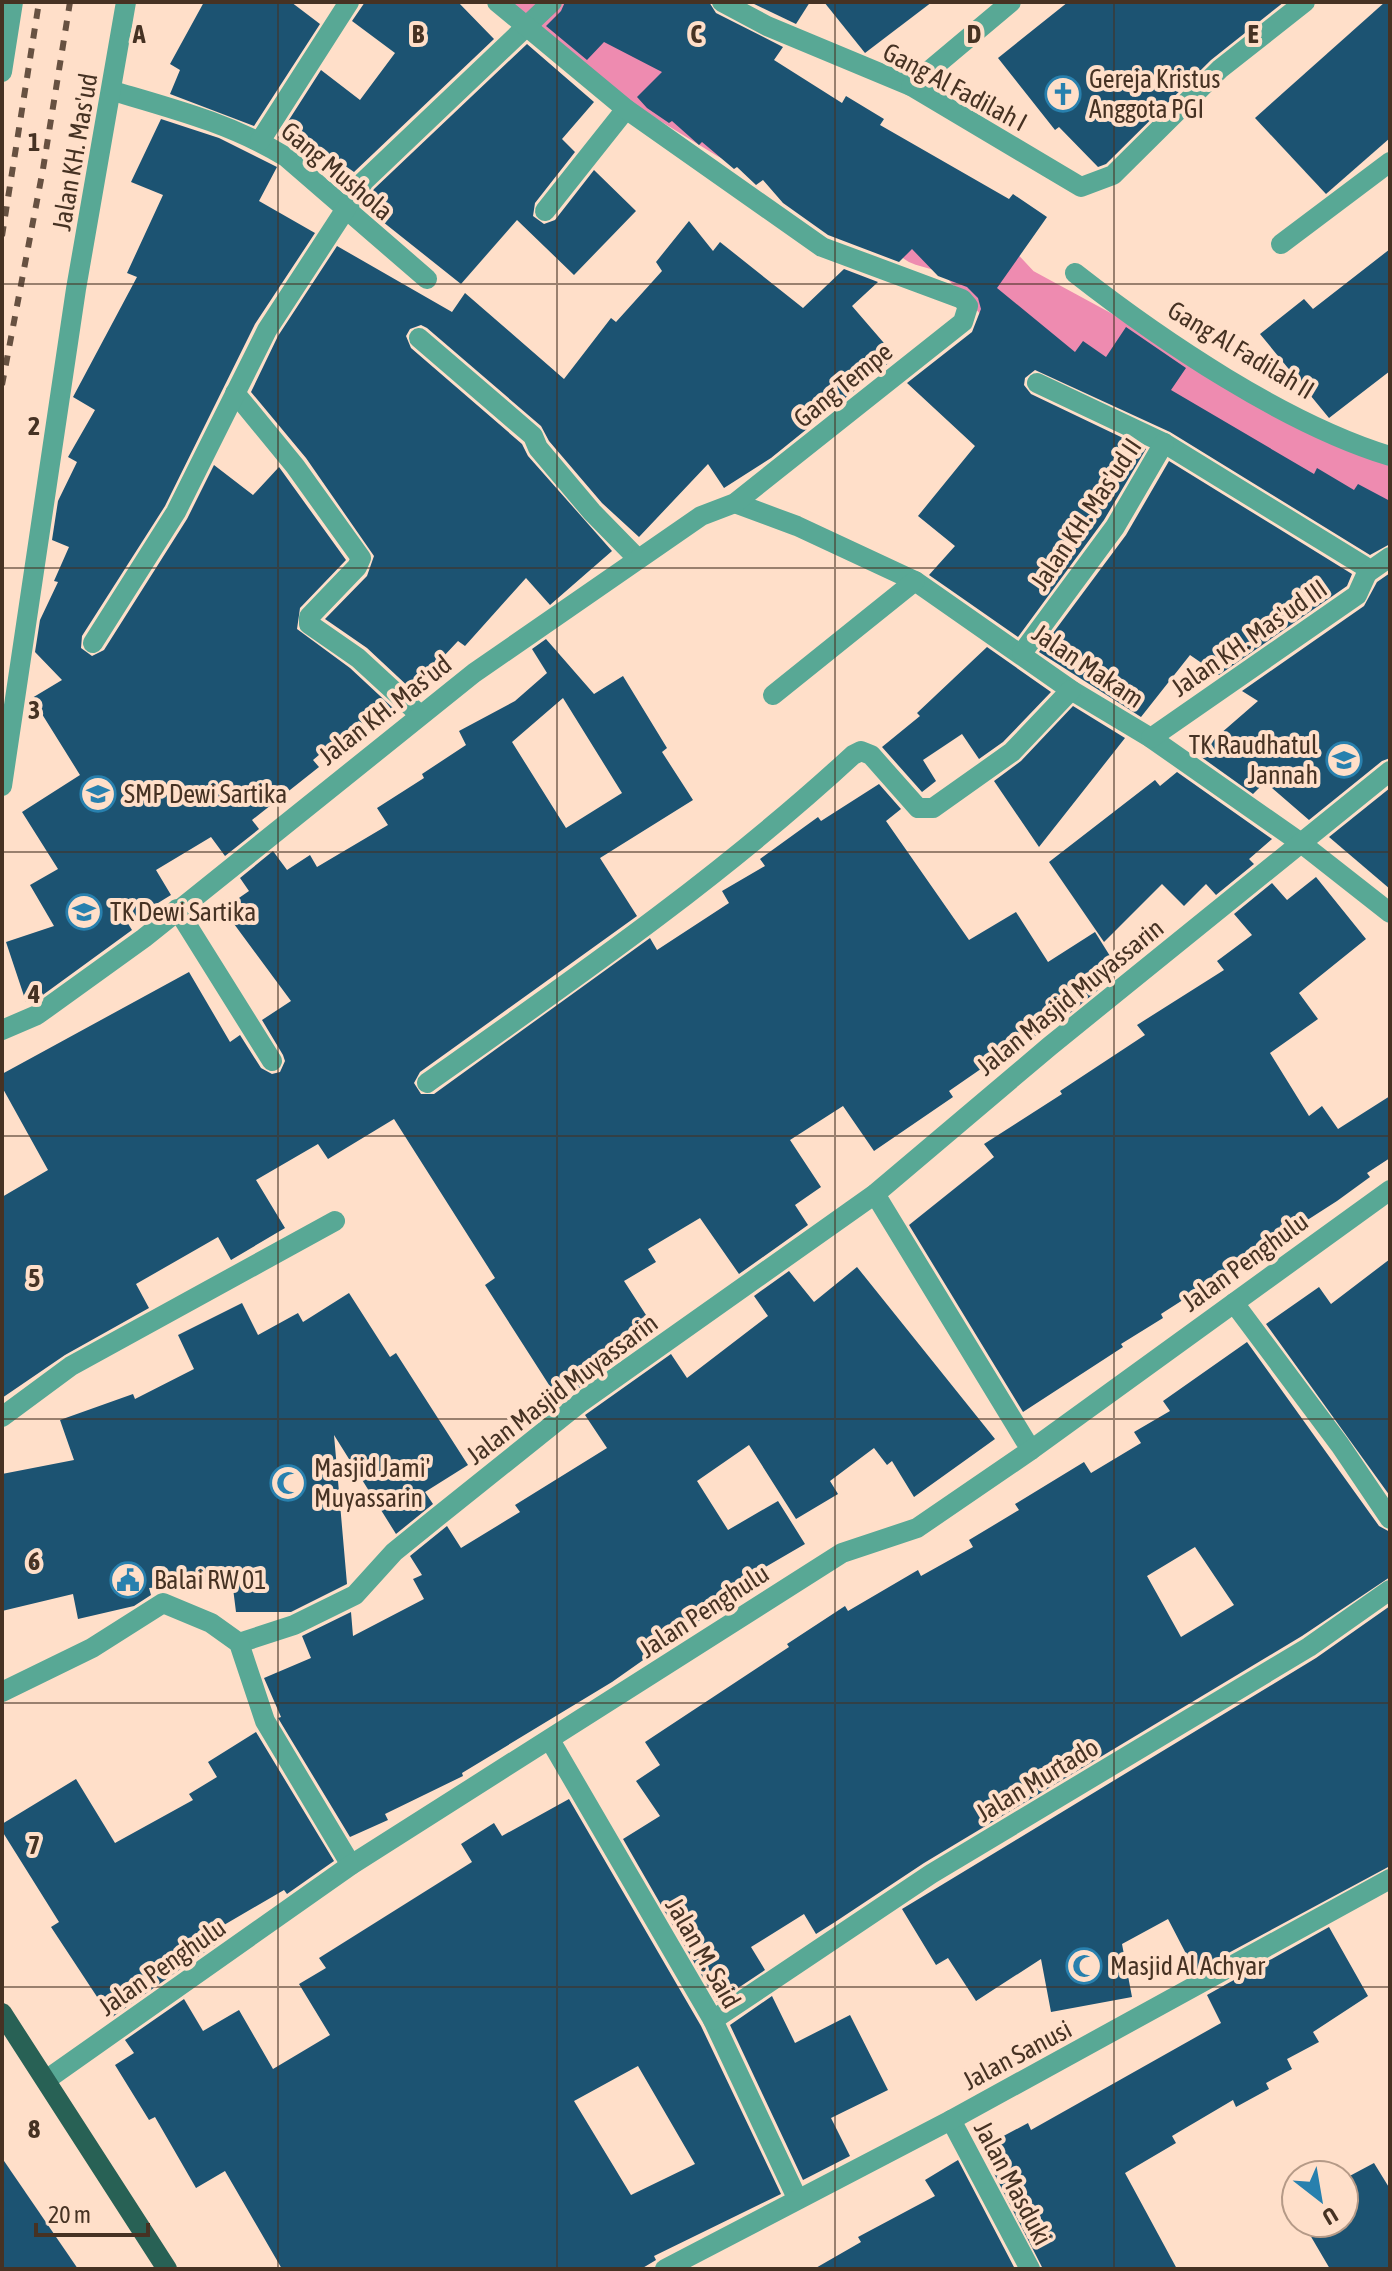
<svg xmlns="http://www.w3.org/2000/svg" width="1392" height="2271" viewBox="0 0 1392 2271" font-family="'Asap Condensed',sans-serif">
<rect width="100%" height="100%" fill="#ffdfc9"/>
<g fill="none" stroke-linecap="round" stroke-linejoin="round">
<g stroke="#ee8bb0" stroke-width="68">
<polyline points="537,2 600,50 652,76 735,127"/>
<polyline points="925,232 960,242 1012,298 1323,467 1390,489"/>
</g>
</g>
<g fill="#1c5372" fill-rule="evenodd">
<polygon points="204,2 291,2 320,24 254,126 170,94 180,70 170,64"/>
<polygon points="365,2 458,2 494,39 354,172 314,144 304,156 278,137 321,70 360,100 395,53 352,21"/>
<polygon points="565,2 709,2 716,13 783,47 774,60 842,103 846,96 884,119 880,125 1009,199 1013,194 1047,217 997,288 1075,352 1083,341 1106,357 1126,327 1186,368 1171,390 1314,474 1317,468 1354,490 1358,484 1390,501 1390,544 1370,555 1170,432 1035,370 1025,378 1024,385 1031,394 1146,449 1104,520 1018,637 929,575 955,546 918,516 975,446 907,383 972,332 981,309 978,298 967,287 938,276 912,249 899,262 828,235 783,203 763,180 756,185 737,167 734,169 702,142 699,145 672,121 669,123 647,108 637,97 662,72 604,42 587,60 546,26 561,11"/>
<polygon points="750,2 810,2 796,24"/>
<polygon points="824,2 932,2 865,53"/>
<polygon points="1068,2 1284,2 1211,60 1106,164 1098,167 1059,127 1055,130 998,58"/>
<polygon points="1385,2 1390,2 1390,138 1326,194 1255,118"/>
<polygon points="527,44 594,102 562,139 575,152 535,203 533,216 544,224 555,220 594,170 636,211 574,275 517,220 461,284 363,206 374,189"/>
<polygon points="161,119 219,138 277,167 259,201 315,233 255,324 165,506 82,636 81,648 92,656 104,650 187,519 214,465 253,495 279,467 346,560 300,608 297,629 350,668 393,708 371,732 359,721 313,760 319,767 252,820 259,829 225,856 211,837 156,870 171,895 127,922 132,930 40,997 26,1002 6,942 54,926 30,885 58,869 22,812 80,775 32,698 62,680 35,652 40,620 58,582 54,581 69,547 52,540 58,501 77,462 68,457 95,410 73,397 137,277 127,273 163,195 131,182"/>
<polygon points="689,221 713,251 720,242 803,308 844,269 878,282 852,306 896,357 771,458 724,488 708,464 639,537 602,503 549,441 541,426 427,328 421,325 410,329 406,336 411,348 522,444 528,456 612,551 550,605 526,578 465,646 458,641 412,690 367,648 325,619 367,576 374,556 306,458 251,392 278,336 337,246 452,312 465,293 564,379 611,318 616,322 662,271 656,262"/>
<polygon points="1390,249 1390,371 1329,418 1260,334 1304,299 1313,309"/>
<polygon points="1169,461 1352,574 1347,586 1219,675 1190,655 1141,717 1039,652 1126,535"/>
<polygon points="1390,573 1390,758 1382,761 1309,820 1265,782 1253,794 1197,754 1258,701 1242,691 1364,606 1377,582"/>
<path d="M546,639L594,694L623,676L667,748L662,752L693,800L600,858L637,916L420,1072L414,1083L421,1094H434L650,938L657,950L729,903L722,891L765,866L760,859L818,817L821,821L879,784L901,809L886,821L969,940L1016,912L1048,962L1095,932L1120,972L1063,1019L1026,1042L1024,1039L949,1091L953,1097L874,1151L843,1106L790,1140L821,1187L795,1205L808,1225L739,1274L700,1218L648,1249L656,1262L624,1281L657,1332L560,1402L485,1285L495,1278L394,1119L328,1159L318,1144L256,1180L285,1228L231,1260L218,1237L136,1284L149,1308L65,1355L2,1398V1197L48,1170L2,1087V1074L189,972L230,1042L240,1035L261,1068L272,1074L280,1072L285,1061L283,1055L262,1020L291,1001L223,909L249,891L240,878L273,851L287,870L310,855L317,867L388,825L377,808L424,778L422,774L466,745L459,731L515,701L547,673L532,649ZM563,698L622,793L566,828L512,742Z"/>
<polygon points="987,647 1051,692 1003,742 979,759 962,734 923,760 936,781 922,792 882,747 920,716 917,713"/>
<polygon points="1073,706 1125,738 1039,847 994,781 1021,761"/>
<polygon points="1177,772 1272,839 1249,859 1254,864 1216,895 1206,884 1184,906 1162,884 1104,942 1049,862 1155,780 1160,786"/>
<polygon points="1390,788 1390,889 1329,837"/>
<polygon points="1316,877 1366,939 1299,993 1318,1019 1270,1053 1309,1116 1322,1106 1338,1129 1390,1096 1390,1158 1367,1173 1370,1177 1337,1201 1161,1314 1163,1318 1121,1344 1123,1347 1023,1412 909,1225 994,1157 984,1144 1062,1094 1060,1091 1145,1035 1137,1025 1224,970 1217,961 1252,935 1234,914 1272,883 1287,900"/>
<polygon points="1390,1259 1390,1496 1266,1324 1319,1287 1331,1304"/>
<polygon points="857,1267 995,1439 914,1497 892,1461 887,1465 874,1448 830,1481 838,1494 796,1519 749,1445 697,1481 728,1530 778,1501 805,1544 714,1597 720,1606 612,1682 462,1773 463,1776 385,1814 388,1820 350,1837 278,1718 281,1717 264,1678 311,1658 302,1636 351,1612 353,1636 424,1599 413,1579 422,1575 410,1556 447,1526 461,1548 520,1512 515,1505 607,1448 585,1415 671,1354 687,1378 768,1316 754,1296 789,1271 814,1302"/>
<polygon points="349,1293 390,1357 396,1353 468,1465 425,1492 433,1504 396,1534 334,1435 347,1584 291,1612 236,1612 232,1580 149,1588 151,1595 134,1606 78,1619 73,1594 2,1611 2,1474 74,1460 60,1420 133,1394 135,1399 194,1369 178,1335 242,1303 258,1335 298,1313 303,1322"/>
<path d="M1247,1342L1379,1526L1390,1532V1577L1302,1636L924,1863L835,1922L816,1934L804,1914L751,1947L765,1970L717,2002L623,1839L660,1816L636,1781L660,1765L645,1742L789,1647L787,1644L845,1606L848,1611L918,1570L921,1576L973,1547L969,1540L1019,1510L1015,1504L1084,1462L1091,1473L1141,1443L1134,1432L1170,1411L1163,1401ZM1195,1547L1234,1605L1181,1637L1147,1576Z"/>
<polygon points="1390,1606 1390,1866 1195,1971 1168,1919 1122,1944 1132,1997 1051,2012 1041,1959 976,2001 948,1958 936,1965 902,1909 1316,1658"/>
<polygon points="256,1732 334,1861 287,1894 284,1890 212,1932 219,1942 111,2018 51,1927 59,1922 2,1831 2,1824 76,1779 115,1843 193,1800 189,1794 217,1777 208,1762"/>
<path d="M569,1799L701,2026L781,2194L654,2256L656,2260L641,2269H282L225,2171L196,2188L155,2117L149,2120L115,2065L134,2053L125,2040L184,1999L203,2031L239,2010L273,2069L330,2035L299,1984L326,1968L319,1958L472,1862L461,1844L494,1823L502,1836ZM638,2066L695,2164L631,2195L574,2101Z"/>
<polygon points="1329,1927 1368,1996 1313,2032 1319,2042 1287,2059 1292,2069 1266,2083 1269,2089 1236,2107 1233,2100 1172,2136 1176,2143 1125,2173 1177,2269 1043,2269 981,2148 1028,2123 1031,2130 1221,2023 1207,1995"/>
<polygon points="772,1996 795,2043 850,2015 888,2090 831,2118 850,2156 803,2180 730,2025"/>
<polygon points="2,2158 78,2269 2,2269"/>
<polygon points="958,2160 1015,2269 814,2269 861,2242 858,2237 935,2196 925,2180"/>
<polygon points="1374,2163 1390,2189 1390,2269 1330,2269 1303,2223 1344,2223 1344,2179"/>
</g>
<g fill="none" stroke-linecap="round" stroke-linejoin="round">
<g stroke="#58a895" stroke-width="20">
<polyline points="722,2 767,26 911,86 1081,187 1113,175 1220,69 1305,2"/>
<polyline points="2,72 13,2"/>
<polyline points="911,86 1011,2"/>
<path d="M113,91C174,109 232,124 286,157L427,279"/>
<polyline points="260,141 349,2"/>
<polyline points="545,211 626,109"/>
<polyline points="1281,244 1390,162"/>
<path d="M1075,273C1162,341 1285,424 1390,456"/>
<polyline points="419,338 533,436 538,448 592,512 638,559"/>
<polyline points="1037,383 1164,443 1364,566 1367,573"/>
<polyline points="235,393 295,466 361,558 357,567 309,617 309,624 358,658 420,715"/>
<polyline points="735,503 797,526 915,581 1071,690 1151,738 1301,843 1390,913"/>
<polyline points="1367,573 1390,557"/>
<polyline points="93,643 176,512 267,330 364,181 552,2"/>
<polyline points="1022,653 1115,527 1164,443"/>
<polyline points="773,695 915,581"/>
<polyline points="1151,738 1357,595 1367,573"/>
<polyline points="2,786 76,289 126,2"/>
<polyline points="177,909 272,1061"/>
<polyline points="2,1030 37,1015 144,938 474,673 701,516 735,503 963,322 968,306 962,299 822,247 626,109 497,2"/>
<path d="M427,1083C574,979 721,877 853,755L861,751L871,755L918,808H933L1012,752L1071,690"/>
<polyline points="875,1194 1031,1450"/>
<polyline points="1234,1303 1340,1445 1390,1519"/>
<polyline points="2,1417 71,1366 335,1221"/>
<polyline points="239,1643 294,1625 355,1595 394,1552 436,1518 581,1402 875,1194 1050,1046 1390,771"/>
<polyline points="2,1692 92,1648 163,1603 211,1623 239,1643 265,1721 351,1865"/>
<polyline points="550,1740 713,2020 797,2198"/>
<polyline points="713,2020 931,1874 1309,1647 1390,1590"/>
<polyline points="46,2080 351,1865 842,1553 917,1528 1031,1450 1390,1190"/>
<polyline points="951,2120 1030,2269"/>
<polyline points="665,2269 951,2120 1390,1879"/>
</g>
<polyline stroke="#286155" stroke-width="20" points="2,2013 167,2269"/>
<g stroke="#675141" stroke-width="6" stroke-dasharray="10 10" stroke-linecap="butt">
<polyline points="2,236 39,2"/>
<polyline points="2,385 43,169 70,2"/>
</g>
</g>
<path fill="none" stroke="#463223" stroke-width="2" stroke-opacity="0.55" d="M278,2V2269M557,2V2269M835,2V2269M1114,2V2269M2,284H1390M2,568H1390M2,852H1390M2,1136H1390M2,1419H1390M2,1703H1390M2,1987H1390"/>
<defs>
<symbol id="church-ring" viewBox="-11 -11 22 22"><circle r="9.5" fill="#ffdfc9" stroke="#2880ae" stroke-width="1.5"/><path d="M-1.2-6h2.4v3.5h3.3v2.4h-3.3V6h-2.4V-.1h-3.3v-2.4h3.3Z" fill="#2880ae"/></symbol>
<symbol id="school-ring" viewBox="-11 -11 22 22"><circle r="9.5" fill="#ffdfc9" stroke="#2880ae" stroke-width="1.5"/><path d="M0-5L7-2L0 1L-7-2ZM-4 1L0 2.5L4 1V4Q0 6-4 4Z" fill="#2880ae"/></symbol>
<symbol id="mosque-ring" viewBox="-11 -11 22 22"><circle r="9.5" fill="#ffdfc9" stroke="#2880ae" stroke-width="1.5"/><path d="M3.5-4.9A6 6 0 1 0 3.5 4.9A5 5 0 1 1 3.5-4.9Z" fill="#2880ae"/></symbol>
<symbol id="civic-ring" viewBox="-11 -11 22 22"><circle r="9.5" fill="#ffdfc9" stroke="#2880ae" stroke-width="1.5"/><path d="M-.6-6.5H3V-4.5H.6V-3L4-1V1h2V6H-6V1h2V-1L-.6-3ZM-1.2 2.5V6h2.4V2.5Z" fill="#2880ae"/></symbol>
</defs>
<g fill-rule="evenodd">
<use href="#church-ring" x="1043" y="74" width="40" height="40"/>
<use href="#school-ring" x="1324" y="740" width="40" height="40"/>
<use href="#school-ring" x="78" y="774" width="40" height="40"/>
<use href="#school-ring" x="64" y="892" width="40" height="40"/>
<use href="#mosque-ring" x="268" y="1463" width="40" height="40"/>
<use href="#civic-ring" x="108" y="1560" width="40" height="40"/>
<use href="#mosque-ring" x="1064" y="1946" width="40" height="40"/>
</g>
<g text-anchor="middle" stroke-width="8" stroke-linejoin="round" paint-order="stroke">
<g font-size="26" fill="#463223" stroke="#ffdfc9" text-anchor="start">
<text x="1089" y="88">Gereja Kristus<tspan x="1089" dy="30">Anggota PGI</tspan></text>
<text x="1318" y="754" text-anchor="end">TK Raudhatul<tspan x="1318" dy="30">Jannah</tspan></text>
<text x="124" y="803">SMP Dewi Sartika</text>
<text x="110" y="921">TK Dewi Sartika</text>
<text x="314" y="1477">Masjid Jami'<tspan x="314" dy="30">Muyassarin</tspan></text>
<text x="154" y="1589">Balai RW 01</text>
<text x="1110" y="1975">Masjid Al Achyar</text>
</g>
<g font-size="26" fill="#463223" stroke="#ffdfc9">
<text transform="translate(955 87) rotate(28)" y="9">Gang Al Fadilah I</text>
<text transform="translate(75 152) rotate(-80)" y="9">Jalan KH. Mas'ud</text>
<text transform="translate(337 171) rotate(40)" y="9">Gang Mushola</text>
<text transform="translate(1241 350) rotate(31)" y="9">Gang Al Fadilah II</text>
<text transform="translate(843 385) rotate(-39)" y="9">Gang Tempe</text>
<text transform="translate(1086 514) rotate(-56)" y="9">Jalan KH. Mas'ud II</text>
<text transform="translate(1249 638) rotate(-35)" y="9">Jalan KH. Mas'ud III</text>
<text transform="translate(1088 666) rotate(34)" y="9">Jalan Makam</text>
<text transform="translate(385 710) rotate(-38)" y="9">Jalan KH. Mas'ud</text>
<text transform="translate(1070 997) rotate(-39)" y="9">Jalan Masjid Muyassarin</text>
<text transform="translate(1245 1262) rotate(-36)" y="9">Jalan Penghulu</text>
<text transform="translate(562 1389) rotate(-37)" y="9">Jalan Masjid Muyassarin</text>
<text transform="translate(704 1611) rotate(-33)" y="9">Jalan Penghulu</text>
<text transform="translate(1037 1780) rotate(-31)" y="9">Jalan Murtado</text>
<text transform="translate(703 1953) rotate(60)" y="9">Jalan M. Said</text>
<text transform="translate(162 1967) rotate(-35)" y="9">Jalan Penghulu</text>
<text transform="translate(1017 2055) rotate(-28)" y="9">Jalan Sanusi</text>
<text transform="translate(1013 2183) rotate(62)" y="9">Jalan Masduki</text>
</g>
</g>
<g font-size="26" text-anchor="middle" font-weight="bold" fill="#463223" stroke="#ffdfc9" stroke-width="8" stroke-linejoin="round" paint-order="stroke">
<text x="139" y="43">A</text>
<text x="418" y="43">B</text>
<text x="696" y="43">C</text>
<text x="974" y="43">D</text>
<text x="1253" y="43">E</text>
<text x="34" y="151">1</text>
<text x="34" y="435">2</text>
<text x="34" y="719">3</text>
<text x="34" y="1003">4</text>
<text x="34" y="1287">5</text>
<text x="34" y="1570">6</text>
<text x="34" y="1854">7</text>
<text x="34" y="2138">8</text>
</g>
<rect width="1392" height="2271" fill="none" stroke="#463223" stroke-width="8"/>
<g transform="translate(1320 2199) rotate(149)"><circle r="38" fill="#ffdfc9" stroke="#b59a87" stroke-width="2"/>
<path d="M0-6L14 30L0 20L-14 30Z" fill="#2880ae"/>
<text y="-12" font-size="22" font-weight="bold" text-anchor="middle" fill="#463223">U</text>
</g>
<path d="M36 2223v12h112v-12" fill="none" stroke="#463223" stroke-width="4"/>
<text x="48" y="2223" font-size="24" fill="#463223" stroke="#ffdfc9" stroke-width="6" paint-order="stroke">20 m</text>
</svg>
